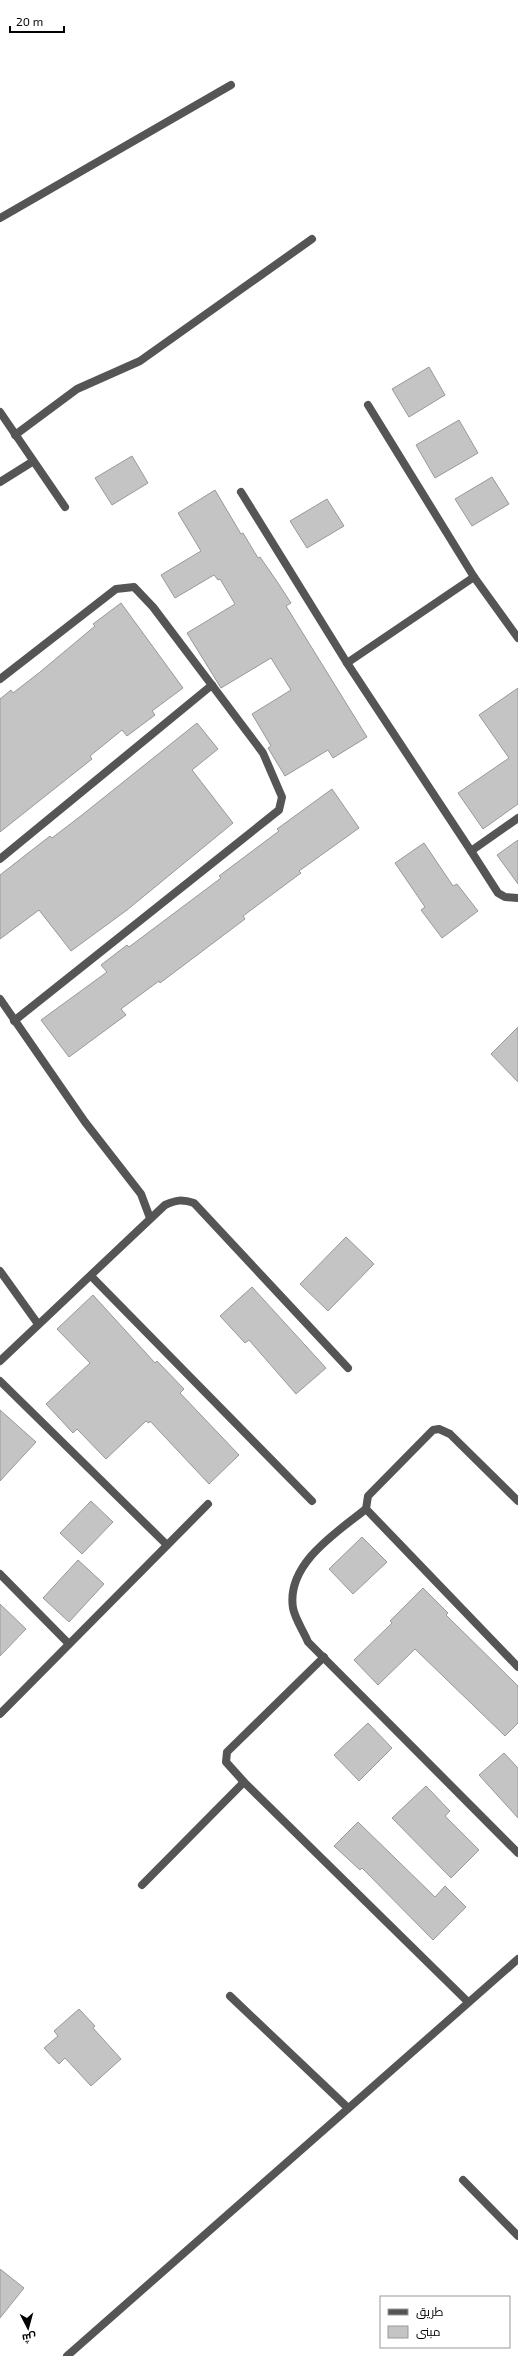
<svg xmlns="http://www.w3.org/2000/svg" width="518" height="2356" viewBox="0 0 518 2356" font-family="'Exo 2',Cairo,sans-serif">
<rect width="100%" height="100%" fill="#fff"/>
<g fill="#c4c4c4" stroke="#999">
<polygon points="429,367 445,395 409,417 392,389"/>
<polygon points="459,420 478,453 435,478 416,445"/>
<polygon points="132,456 148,483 112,505 95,478"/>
<polygon points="492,477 509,504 472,526 455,499"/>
<polygon points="215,490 241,534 243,533 258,558 260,557 276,580 291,603 286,606 367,737 333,758 328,750 285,776 268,748 271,746 252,714 291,690 271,658 221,688 187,633 235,604 220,579 218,580 214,575 175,598 161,575 201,551 178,513"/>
<polygon points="327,499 344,526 307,548 290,521"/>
<polygon points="121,603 183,688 152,711 155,715 127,736 122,730 90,756 92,759 0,832 0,699 11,690 13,693 40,672 95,626 93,624"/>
<polygon points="518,688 518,804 483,829 458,793 509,758 479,715"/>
<polygon points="197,723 218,749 192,770 233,823 127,910 71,951 39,910 0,939 0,875 50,836 52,838 82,815"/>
<polygon points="332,789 359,828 299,871 301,873 243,916 245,919 160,983 159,981 121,1009 126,1015 69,1057 41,1020 107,972 101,965 127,945 129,947 221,878 219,876 279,831 277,829"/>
<polygon points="518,840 518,884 497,855"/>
<polygon points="424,843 453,886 457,884 478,911 442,938 421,910 425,907 395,863"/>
<polygon points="518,1027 518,1082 491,1054"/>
<polygon points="346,1237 374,1264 328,1311 300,1284"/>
<polygon points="252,1287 326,1368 296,1394 249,1340 245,1343 220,1316"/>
<polygon points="93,1295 155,1363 157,1361 184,1389 180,1393 239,1455 209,1484 150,1421 149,1423 146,1421 106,1459 77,1429 73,1433 46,1404 90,1363 57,1329"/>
<polygon points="0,1410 36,1442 0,1481"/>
<polygon points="91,1501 113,1522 82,1554 60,1533"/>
<polygon points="362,1537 387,1562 353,1594 329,1569"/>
<polygon points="78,1560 104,1584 69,1622 43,1598"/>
<polygon points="423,1588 448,1613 446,1615 518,1686 518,1723 505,1736 415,1649 378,1685 354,1660 392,1623 390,1621"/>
<polygon points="0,1604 26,1629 0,1656"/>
<polygon points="368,1723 392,1748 359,1781 334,1755"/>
<polygon points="504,1753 518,1768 518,1818 479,1775"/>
<polygon points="426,1786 450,1811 445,1816 479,1850 451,1878 392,1818"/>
<polygon points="358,1822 435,1897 445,1886 466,1907 433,1940 362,1868 360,1870 334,1846"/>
<polygon points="79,2009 95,2026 93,2028 121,2059 91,2086 65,2058 59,2064 44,2048 58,2036 54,2031"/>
<polygon points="0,2269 24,2288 0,2318"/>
</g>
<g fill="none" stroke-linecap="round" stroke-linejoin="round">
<g stroke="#555" stroke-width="8">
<polyline points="0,218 231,85"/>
<polyline points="368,405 474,577 518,638"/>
<polyline points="0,412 65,507"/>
<polyline points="15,435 77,389 140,361 312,239"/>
<polyline points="0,482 32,462"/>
<polyline points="241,492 347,663 471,851 518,818"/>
<polyline points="347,663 474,577"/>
<polyline points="0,679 116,589 134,587 153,607 263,753 282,797 279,810 14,1021"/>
<polyline points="471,851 498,893 505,897 518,898"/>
<polyline points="0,859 212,685"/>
<polyline points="0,999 85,1122 141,1194 150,1218"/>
<polyline points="0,1271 38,1324"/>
<polyline points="91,1276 312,1501"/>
<path d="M0,1361L165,1205C176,1200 182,1199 194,1203L348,1368"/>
<polyline points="0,1381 167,1545"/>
<polyline points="518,1501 450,1434 439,1429 433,1430 368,1496 366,1509 518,1667"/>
<path d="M366,1509C337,1532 286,1564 293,1608C295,1619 304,1632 308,1642L518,1853"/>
<polyline points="0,1574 69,1644"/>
<polyline points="324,1657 227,1752 226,1762 244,1782 468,2002"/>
<polyline points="0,1714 208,1504"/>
<polyline points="142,1885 244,1782"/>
<polyline points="230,1996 348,2108"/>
<polyline points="463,2180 518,2236"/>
<polyline points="67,2356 518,1959"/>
</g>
</g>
<rect x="380" y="2296" width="130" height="52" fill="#ffffff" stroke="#999999"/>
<rect x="388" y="2309" width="20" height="6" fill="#555555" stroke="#999999"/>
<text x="416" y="2316" font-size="12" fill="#000000">طريق</text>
<rect x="388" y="2326" width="20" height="12" fill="#c4c4c4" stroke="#999999"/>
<text x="416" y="2336" font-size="12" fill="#000000">مبنى</text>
<g transform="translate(28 2328) rotate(174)" stroke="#ffffff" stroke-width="3" paint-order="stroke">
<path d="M0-3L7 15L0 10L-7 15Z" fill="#000000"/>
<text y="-6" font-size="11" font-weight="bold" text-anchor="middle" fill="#000000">ش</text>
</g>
<path d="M10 26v6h54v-6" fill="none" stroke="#000000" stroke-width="2"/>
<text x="16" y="26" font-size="12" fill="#000000" stroke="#ffffff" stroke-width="3" paint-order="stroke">20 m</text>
</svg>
